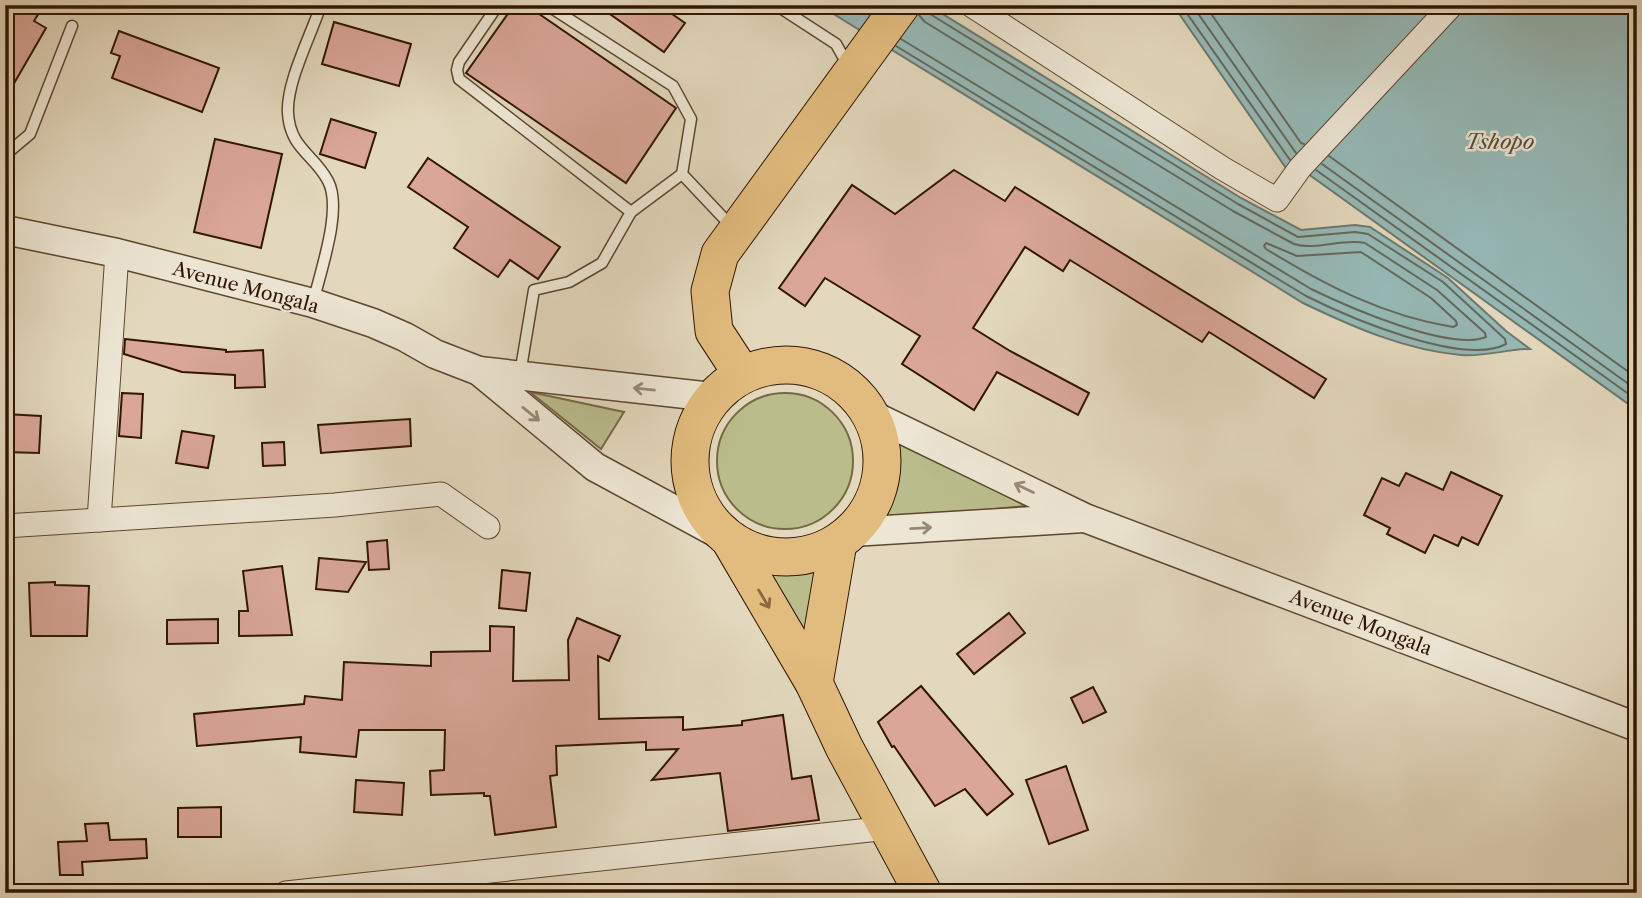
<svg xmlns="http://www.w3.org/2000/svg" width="1642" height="898" viewBox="0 0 1642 898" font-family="'Libre Caslon Text',serif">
<rect width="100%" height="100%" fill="#e3d8bd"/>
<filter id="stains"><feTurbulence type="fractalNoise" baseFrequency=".00286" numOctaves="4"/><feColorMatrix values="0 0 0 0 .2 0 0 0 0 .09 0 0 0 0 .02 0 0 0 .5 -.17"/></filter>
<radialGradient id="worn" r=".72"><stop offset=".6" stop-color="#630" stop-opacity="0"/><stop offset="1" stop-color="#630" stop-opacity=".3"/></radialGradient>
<g fill="#babc8c" stroke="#766946" stroke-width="2">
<polygon points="530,392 624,412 601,449"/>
<circle cx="785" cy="461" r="68"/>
<polygon points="895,438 1026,506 878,520 894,482"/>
<path d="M830,562L814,654L761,570C786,573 807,573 830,562Z"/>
</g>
<g fill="#96b9b7" stroke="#6e786e" stroke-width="2">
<path d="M819,5H928L1241,198L1301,230L1355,225L1370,227L1448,278L1506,331L1530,349C1507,349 1485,357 1461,355C1405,350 1353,327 1303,303Z"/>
<polygon points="1173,5 1637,5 1637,407 1627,403 1304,171 1286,168"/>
</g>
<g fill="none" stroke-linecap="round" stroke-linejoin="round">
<g stroke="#64685c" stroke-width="2">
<polyline points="1181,5 1290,160"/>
<polyline points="1192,5 1296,153"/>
<polyline points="1205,5 1301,143 1304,144"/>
<path d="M901,39L1311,289C1346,306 1450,352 1486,337L1485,333L1437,290L1365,243C1342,238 1316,251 1294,244L1233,211L925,22L918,14"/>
<path d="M896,46L1306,296C1348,317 1463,367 1506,344L1505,339L1443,282L1368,234L1355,232L1298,237L1238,204L930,14L926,5"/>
<polyline points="1329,156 1637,378"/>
<polyline points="1322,164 1637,390"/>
<polyline points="1316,170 1637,400"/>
<path d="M1266,243L1297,256L1361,252L1431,298L1456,321L1457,325L1453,327C1384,316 1325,285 1266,249L1264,246Z"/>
</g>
</g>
<g fill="#d9a697" stroke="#321600" stroke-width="2">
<polygon points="5,5 44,5 34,21 46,28 5,99"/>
<polygon points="514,5 526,5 676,108 626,183 466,73"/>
<polygon points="597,5 659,5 685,23 664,52"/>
<polygon points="334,22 411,44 399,86 322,64"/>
<polygon points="119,31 219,68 202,112 112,78 120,56 111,53"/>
<polygon points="331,119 376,133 365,168 320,154"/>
<polygon points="215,139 282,154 261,248 194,232"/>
<polygon points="428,158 560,247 538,279 510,260 498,277 454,248 468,227 408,187"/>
<polygon points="954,170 1005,201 1015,187 1326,379 1314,398 1209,332 1202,342 1070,260 1063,271 1025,247 973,328 1010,351 1089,393 1078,415 997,372 974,410 902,364 920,336 825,278 805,306 779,288 852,185 895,214"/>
<polygon points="125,339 226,350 226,352 263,350 265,387 235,388 235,375 182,372 124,354"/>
<polygon points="122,393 143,394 141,438 119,436"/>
<polygon points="5,414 41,416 39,453 5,452"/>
<polygon points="410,419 411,446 321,453 318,425"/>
<polygon points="182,431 214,436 208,468 176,463"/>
<polygon points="284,442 285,465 263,466 262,443"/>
<polygon points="1451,472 1502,496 1478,545 1462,537 1458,546 1434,535 1425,553 1387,534 1390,528 1364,515 1382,478 1399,486 1406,473 1443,490"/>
<polygon points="387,540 389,569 369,570 367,542"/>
<polygon points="319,558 366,562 348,592 316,589"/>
<polygon points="282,566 292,635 239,636 239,611 248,611 243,571"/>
<polygon points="502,570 530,573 526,611 499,608"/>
<polygon points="55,582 55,585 89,586 87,636 31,636 29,583"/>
<polygon points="1009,613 1025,633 974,674 957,654"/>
<polygon points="577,618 620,636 609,661 598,656 599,719 683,717 683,730 742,725 742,721 783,715 792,779 811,776 819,820 728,831 720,773 652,780 678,749 646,750 646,742 556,746 557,775 550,776 556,827 495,835 490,796 484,796 484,793 431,795 430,771 444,770 445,730 359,730 356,757 300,752 301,737 197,746 194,714 304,704 305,696 342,700 344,662 431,666 431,652 490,651 490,626 514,627 513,681 569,680 568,640"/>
<polygon points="218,619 218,643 167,644 167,620"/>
<polygon points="921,686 1013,794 987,815 965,789 935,806 894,746 892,747 878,722"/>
<polygon points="1093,687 1106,712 1083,723 1071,698"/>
<polygon points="1066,766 1088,830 1049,844 1026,780"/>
<polygon points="356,780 404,783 402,815 354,812"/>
<polygon points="221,807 221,837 178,837 178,808"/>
<polygon points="108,823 110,840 146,839 147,858 82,862 83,875 60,875 58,842 87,841 85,824"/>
</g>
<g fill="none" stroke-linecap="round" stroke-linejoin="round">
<defs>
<g id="service">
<polyline points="498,5 459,62 457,70 459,79 631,212"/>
<polyline points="547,5 673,86 691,119 682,174 732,227"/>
<polyline points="776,5 836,44 846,62 845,67"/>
<polyline points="5,155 30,134 72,26"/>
<path d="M313,303C320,272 343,209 328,181C314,154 290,149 288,113C286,83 311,35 321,5"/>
<polyline points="520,374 534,290 569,282 602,263 631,212 682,174"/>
</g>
<g id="minor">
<polyline points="971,5 1222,168 1277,200 1300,168 1452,5"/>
<polyline points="99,520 117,253"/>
<polyline points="5,526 335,505 441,494 488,527"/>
<polyline points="286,893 888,828"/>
</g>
<g id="tertiary">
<polyline points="5,230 117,253 313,303 373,323 405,337 435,354 479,371 712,397"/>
<polyline points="479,371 595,467 730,540"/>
<polyline points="872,415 1085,518 1637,727"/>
<polyline points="852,532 1084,518"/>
</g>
<g id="trunk">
<circle cx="786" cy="461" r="96"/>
<polyline points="742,374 714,331 710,291 720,254 901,5"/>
<polyline points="730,540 814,683 844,747 923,893"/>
<polyline points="814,683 838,543"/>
</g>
</defs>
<use href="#service" stroke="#5e462f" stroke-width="13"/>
<use href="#minor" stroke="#5e462f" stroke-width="25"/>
<use href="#tertiary" stroke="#5e462f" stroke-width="31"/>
<use href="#trunk" stroke="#321600" stroke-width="39"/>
<use href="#service" stroke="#ede6d4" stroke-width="10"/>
<use href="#minor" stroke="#ede6d4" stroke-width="23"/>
<use href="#tertiary" stroke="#ede6d4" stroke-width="28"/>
<use href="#trunk" stroke="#e2bc7e" stroke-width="37"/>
</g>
<defs><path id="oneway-shaft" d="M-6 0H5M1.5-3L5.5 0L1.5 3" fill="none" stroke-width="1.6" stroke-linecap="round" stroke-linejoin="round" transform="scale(1.75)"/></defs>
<g stroke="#998875">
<use href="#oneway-shaft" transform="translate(644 389) rotate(-174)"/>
<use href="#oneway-shaft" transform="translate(531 414) rotate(39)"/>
<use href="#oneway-shaft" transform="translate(1024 488) rotate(-154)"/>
<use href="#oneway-shaft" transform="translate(921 528) rotate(-3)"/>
</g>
<use stroke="#8a693f" href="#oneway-shaft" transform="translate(764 599) rotate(59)"/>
<g text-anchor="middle" stroke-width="5" stroke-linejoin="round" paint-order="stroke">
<g font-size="19" fill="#321600" stroke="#ede6d4">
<text transform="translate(246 287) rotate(15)" y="7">Avenue Mongala</text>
<text transform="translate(1361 622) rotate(21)" y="7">Avenue Mongala</text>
</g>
<g font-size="21" font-style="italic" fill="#554f40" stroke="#ede6d4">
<text x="1500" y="149">Tshopo</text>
</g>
</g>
<rect width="1642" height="898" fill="none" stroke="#e3d8bd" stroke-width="28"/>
<rect x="7" y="7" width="1628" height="884" fill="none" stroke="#321600" stroke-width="3.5"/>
<rect x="14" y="14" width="1614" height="870" fill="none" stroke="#321600" stroke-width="2"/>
<rect width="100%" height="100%" filter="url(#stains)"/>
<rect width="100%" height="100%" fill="url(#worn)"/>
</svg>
